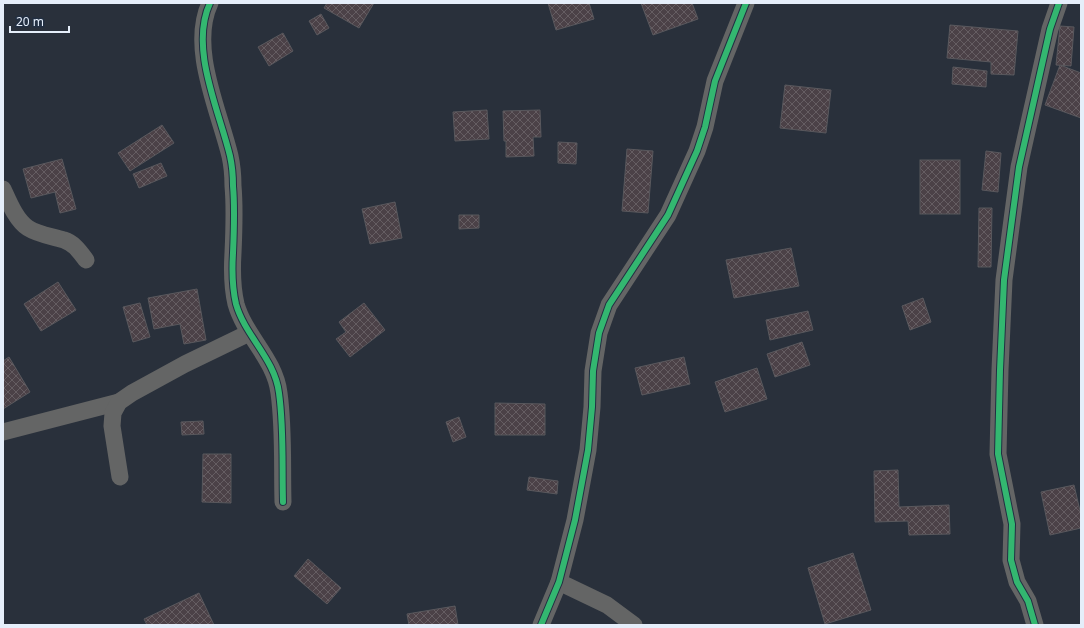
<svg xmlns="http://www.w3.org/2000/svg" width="1084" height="628" viewBox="0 0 1084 628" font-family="'Noto Sans',sans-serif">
<defs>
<pattern id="building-cross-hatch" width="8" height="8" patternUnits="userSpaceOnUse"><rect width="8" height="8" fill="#4b4147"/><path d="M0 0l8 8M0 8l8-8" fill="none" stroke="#655d62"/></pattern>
</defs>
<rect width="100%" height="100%" fill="#29303b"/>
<g fill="url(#building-cross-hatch)" stroke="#59585d">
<polygon points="327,3 374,3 359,28 324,8"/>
<polygon points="548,3 589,3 594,19 556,30"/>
<polygon points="641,3 692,3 698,19 653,35"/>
<polygon points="321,14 329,28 317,35 309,21"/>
<polygon points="950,25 1018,31 1014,75 991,74 991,62 947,58"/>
<polygon points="1060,26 1074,27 1071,66 1056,65"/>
<polygon points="283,33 293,51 269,66 258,47"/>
<polygon points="1060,65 1081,73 1081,118 1045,105"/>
<polygon points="953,67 987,71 986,87 952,84"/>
<polygon points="785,85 831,90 826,133 780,128"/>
<polygon points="487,110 489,139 455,141 453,112"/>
<polygon points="540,110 541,137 533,137 534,156 506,157 506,141 504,141 503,111"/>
<polygon points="162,125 174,143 130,171 118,153"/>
<polygon points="558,142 577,143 576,164 558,163"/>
<polygon points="627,149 653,151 648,213 622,211"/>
<polygon points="986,151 1001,153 998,192 982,190"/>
<polygon points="62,159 76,209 60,213 55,192 31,198 23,169"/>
<rect x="920" y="160" width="40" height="54"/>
<polygon points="161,163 167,176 139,188 133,174"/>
<polygon points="395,202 402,238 370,244 362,209"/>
<polygon points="979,208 992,208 991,267 978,267"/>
<polygon points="459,215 479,215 479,228 459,229"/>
<polygon points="791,248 799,286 734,298 726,260"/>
<polygon points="58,282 76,310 41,331 24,304"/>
<polygon points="197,289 206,340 184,344 180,324 154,329 148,298"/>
<polygon points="923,298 931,322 910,330 902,306"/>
<polygon points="140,303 150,337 133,342 123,307"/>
<polygon points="364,303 385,330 350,357 336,339 346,332 339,322"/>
<polygon points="808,311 813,330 770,340 766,320"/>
<polygon points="802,342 810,365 775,377 767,354"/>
<polygon points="9,357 30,392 3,409 3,361"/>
<polygon points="684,357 690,384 642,395 635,368"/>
<polygon points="757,368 767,399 725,412 715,382"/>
<polygon points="495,403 545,404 545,435 495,435"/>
<polygon points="459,417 466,437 453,442 446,422"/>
<polygon points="203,421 204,434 182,435 181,422"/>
<polygon points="203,454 231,454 231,503 202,502"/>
<polygon points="898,470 899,507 949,505 950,534 909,535 908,521 875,522 874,471"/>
<polygon points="529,477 558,481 557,494 527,490"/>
<polygon points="1074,485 1081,515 1081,528 1050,535 1041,492"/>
<polygon points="853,553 871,610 825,624 808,568"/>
<polygon points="308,559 341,588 327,604 294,576"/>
<polygon points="199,593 214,625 147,625 144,619"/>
<polygon points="455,606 458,625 409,625 407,614"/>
</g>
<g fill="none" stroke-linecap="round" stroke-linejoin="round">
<g stroke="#646565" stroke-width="17">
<path d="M210,3C189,48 219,110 230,156C232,165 233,176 233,186C235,208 234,231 233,253C232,269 232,287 236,304C245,336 275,359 279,393C284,429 282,466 283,502"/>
<path d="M3,189C9,202 16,220 28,228C39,235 52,236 64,240C74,243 80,252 86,260"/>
<polyline points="3,432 119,402"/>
<polyline points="120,477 112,426 113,413 119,402 132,393 185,364 249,333"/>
<polyline points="559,582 607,605 634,625"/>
<polyline points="541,625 559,582 575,520 588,450 592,407 593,371 599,333 609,305 668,215 697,151 705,127 715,81 746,3"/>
<polyline points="1035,625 1028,601 1017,582 1011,560 1012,524 998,454 1000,370 1004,280 1019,167 1050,29 1059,3"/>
</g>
<defs>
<g id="cycleway">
<path d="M210,3C189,48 219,110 230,156C232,165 233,176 233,186C235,208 234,231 233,253C232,269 232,287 236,304C245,336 275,359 279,393C284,429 282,466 283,502"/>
<polyline points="541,625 559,582 575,520 588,450 592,407 593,371 599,333 609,305 668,215 697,151 705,127 715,81 746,3"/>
<polyline points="1035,625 1028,601 1017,582 1011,560 1012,524 998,454 1000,370 1004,280 1019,167 1050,29 1059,3"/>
</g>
</defs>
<use href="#cycleway" stroke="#222f42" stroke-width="8"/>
<use href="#cycleway" stroke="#33b770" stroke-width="6"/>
</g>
<rect width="1084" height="628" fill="none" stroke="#e5eefa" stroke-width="8"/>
<path d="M10 26v6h59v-6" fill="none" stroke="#e5eefa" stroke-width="2"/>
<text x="16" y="26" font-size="12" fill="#e5eefa" stroke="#222f42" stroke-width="3" paint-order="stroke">20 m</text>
</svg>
